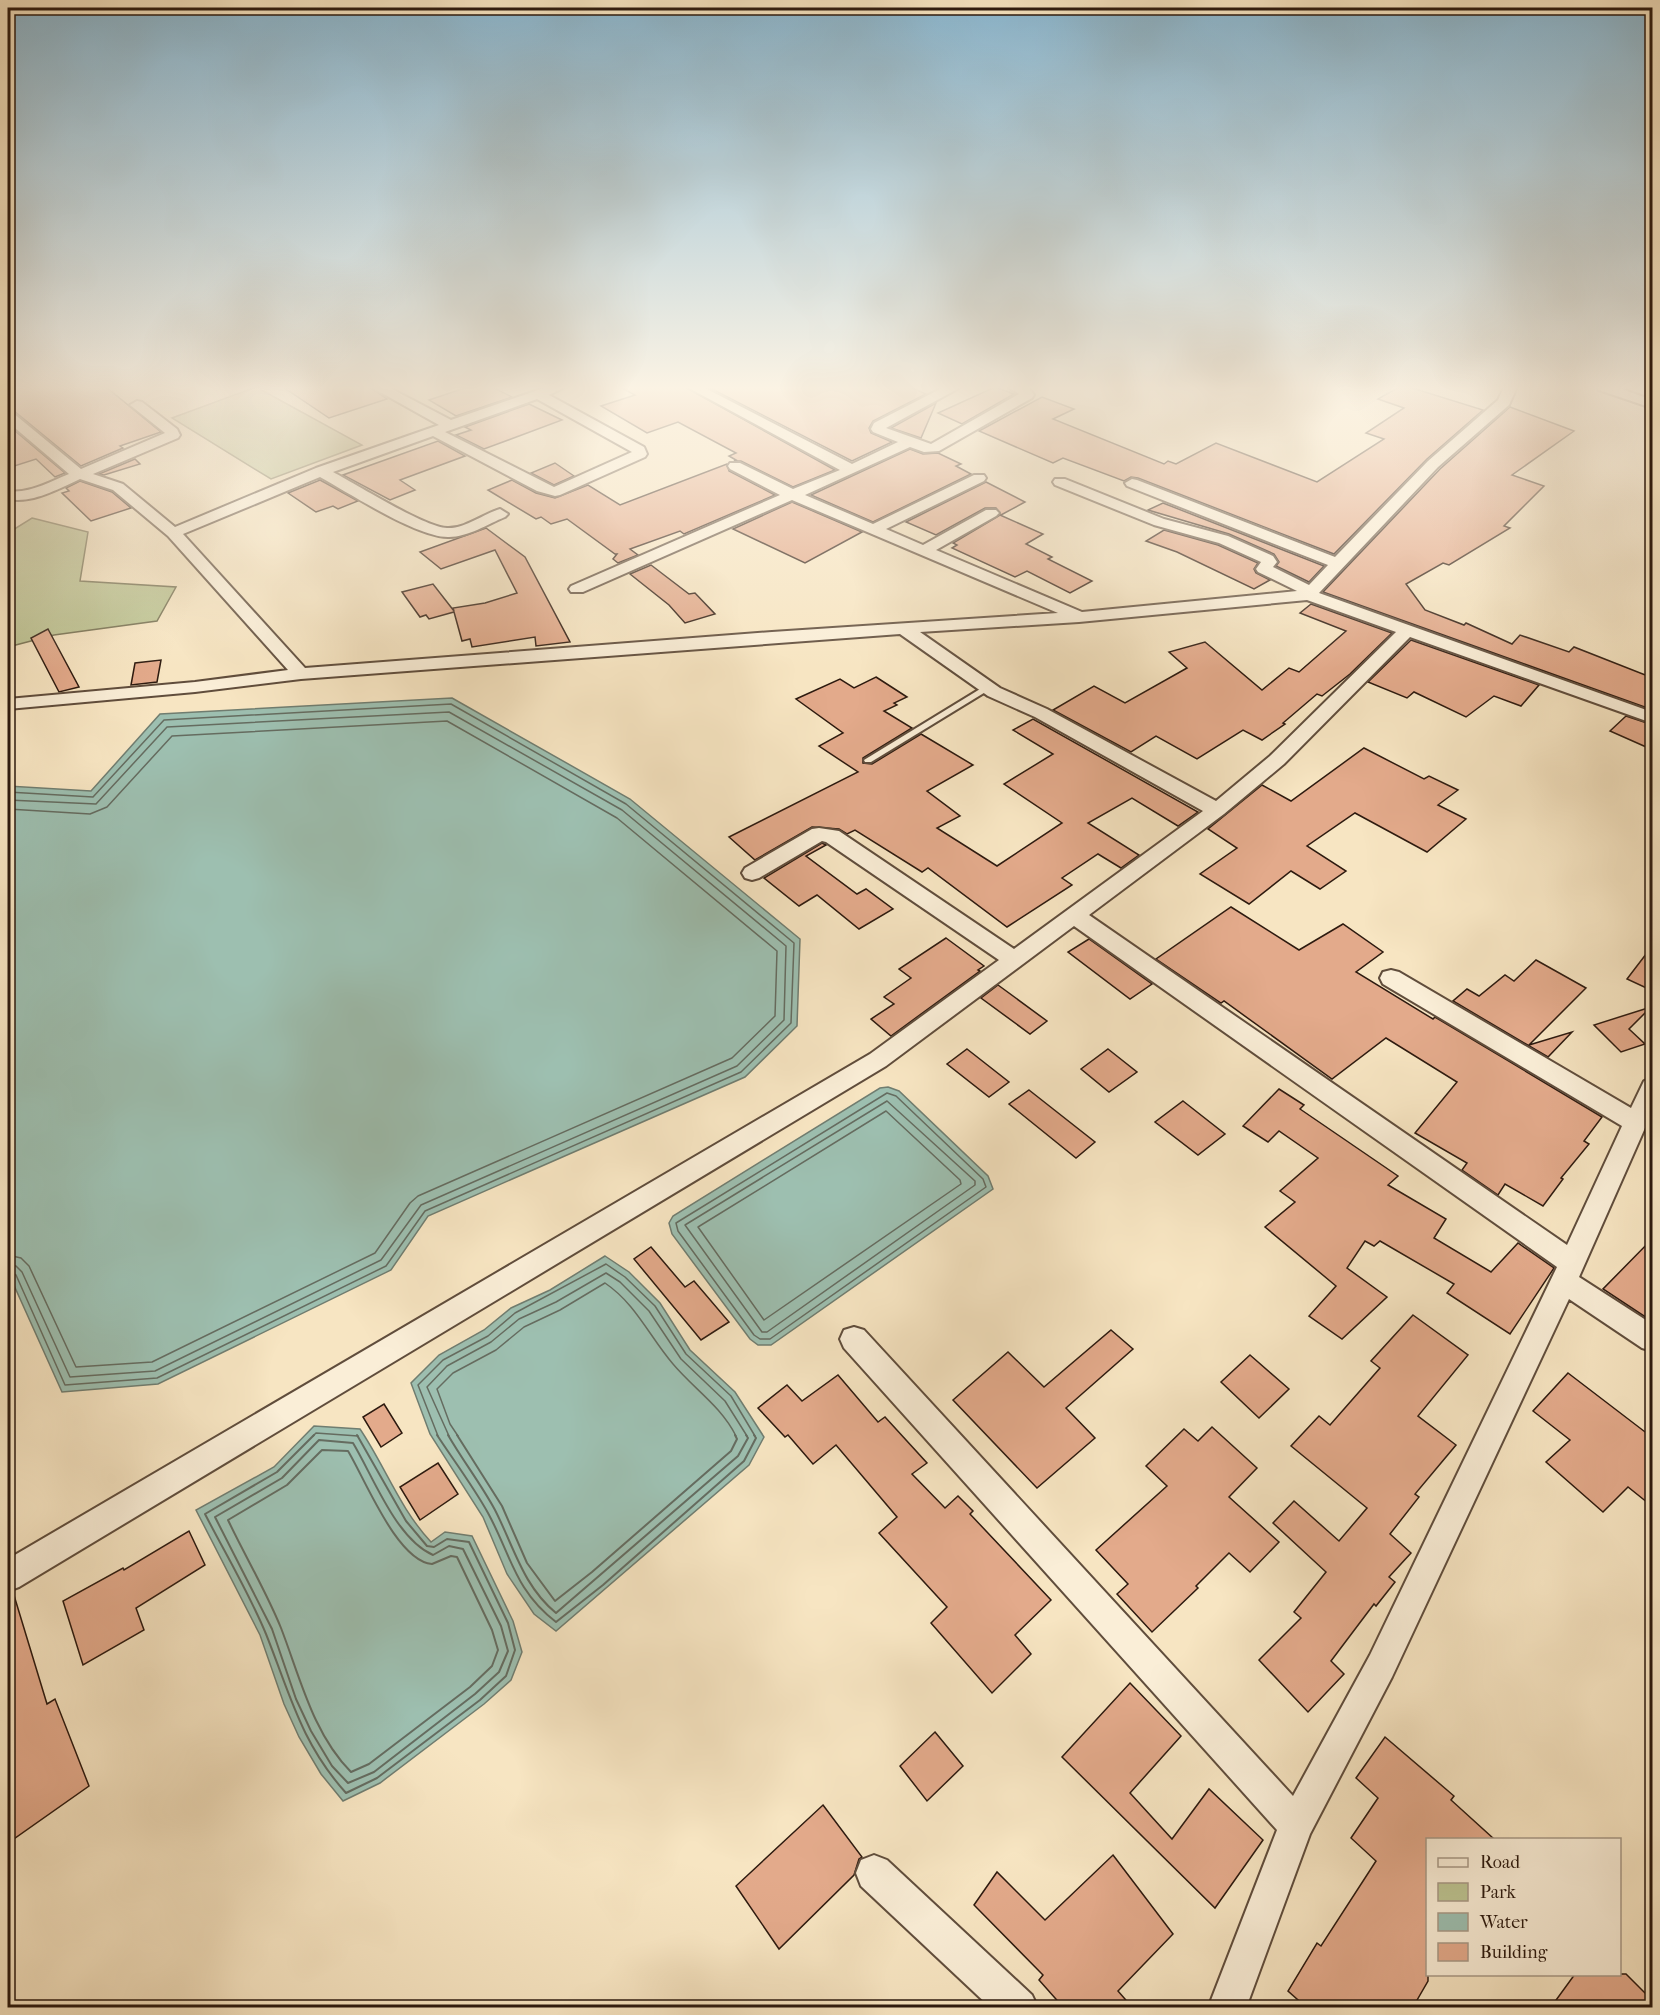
<svg xmlns="http://www.w3.org/2000/svg" width="1660" height="2015" viewBox="0 0 1660 2015" font-family="'IM FELL French Canon',serif">
<rect width="100%" height="100%" fill="#f7e5c2"/>
<filter id="stains"><feTurbulence type="fractalNoise" baseFrequency=".00333" numOctaves="4"/><feColorMatrix values="0 0 0 0 .2 0 0 0 0 .09 0 0 0 0 .02 0 0 0 .5 -.17"/></filter>
<radialGradient id="worn" r=".72"><stop offset=".6" stop-color="#630" stop-opacity="0"/><stop offset="1" stop-color="#630" stop-opacity=".3"/></radialGradient>
<g fill="#bdc593" stroke="#757051" stroke-width="1.5">
<polygon points="256,387 362,445 271,479 172,418"/>
<polygon points="32,518 88,532 80,581 176,587 157,621 54,635 8,647 8,533"/>
</g>
<g fill="#9dbfb0" stroke="#707d70" stroke-width="1.5">
<polygon points="452,698 630,799 800,939 797,1026 745,1077 428,1216 391,1270 158,1384 62,1392 8,1272 8,786 91,791 160,714"/>
<polygon points="888,1087 899,1091 988,1176 993,1189 771,1345 758,1345 750,1339 672,1234 669,1223 673,1216 880,1088"/>
<polygon points="605,1256 629,1272 660,1303 690,1350 735,1392 764,1437 749,1465 556,1631 534,1614 507,1574 483,1517 430,1434 411,1383 439,1355 484,1330 511,1308 550,1290"/>
<path d="M314,1426L360,1429C385,1466 400,1509 431,1542L445,1532L472,1536L513,1621L522,1652L511,1680L484,1704L380,1783L343,1801L321,1774L299,1737L284,1704L260,1635L196,1510L274,1467Z"/>
</g>
<g fill="none" stroke-linecap="round" stroke-linejoin="round">
<g stroke="#656c60" stroke-width="1.5">
<polyline points="8,792 93,797 164,720 451,704 626,804 794,943 791,1023 741,1072 425,1211 386,1266 157,1378 65,1385 16,1275 8,1271"/>
<polyline points="8,800 96,804 167,727 449,712 622,810 786,946 784,1020 737,1066 421,1205 381,1260 155,1371 70,1377 22,1272 16,1266 8,1264"/>
<polyline points="8,809 90,814 107,807 172,736 447,721 617,818 777,951 775,1016 732,1058 418,1196 410,1203 375,1253 152,1362 76,1367 29,1266 21,1258 8,1255"/>
<polygon points="887,1093 896,1096 983,1179 986,1187 770,1339 760,1339 754,1335 678,1231 676,1223"/>
<polygon points="887,1101 975,1181 975,1185 767,1332 762,1332 685,1225"/>
<polygon points="886,1111 960,1180 961,1184 764,1320 698,1227"/>
<polyline points="313,1436 316,1433 358,1436"/>
<polyline points="438,1436 418,1385 443,1360 488,1336 515,1313 606,1264 625,1277 655,1306 686,1354 731,1396 755,1436"/>
<polyline points="449,1436 427,1387 447,1366 491,1342 519,1319 556,1302 606,1273 620,1282 649,1311 681,1359 725,1401 747,1436"/>
<path d="M458,1436L450,1424L437,1389L453,1373L496,1350L524,1327L560,1310L605,1283C636,1304 649,1336 673,1364C694,1389 721,1406 736,1436"/>
</g>
<g stroke="#656c60" stroke-width="2">
<path d="M314,1435L277,1472L205,1514C225,1553 249,1593 266,1634C290,1694 301,1743 346,1793L377,1778L480,1700L506,1676L515,1650L508,1623L469,1542L447,1539L434,1547L427,1546L406,1521L357,1435"/>
<path d="M437,1435C454,1461 473,1486 488,1513C511,1555 515,1591 556,1622L603,1585L744,1461L756,1438L754,1435"/>
<path d="M448,1435C463,1461 481,1484 495,1510C514,1547 523,1586 556,1613L738,1456L748,1438L746,1435"/>
<polyline points="457,1435 502,1506 527,1563 555,1601 592,1572 731,1451 737,1439 735,1435"/>
<path d="M319,1440L353,1443C373,1476 396,1539 433,1555L449,1546L463,1549L501,1626L508,1651L499,1672L475,1694L374,1772L348,1783L332,1766L311,1731L296,1699L272,1629L215,1517L282,1478Z"/>
<path d="M322,1450L348,1451C365,1479 397,1561 432,1564L451,1556L457,1557L492,1630L498,1650L492,1666L470,1687L369,1764L351,1772C313,1734 300,1677 281,1628C266,1591 245,1556 228,1520L287,1485Z"/>
</g>
</g>
<g fill="#e3aa8b" stroke="#2d1a0f" stroke-width="1.5">
<polygon points="8,387 106,387 161,432 120,446 123,448 81,466 14,411 8,410"/>
<polygon points="283,387 369,387 387,399 329,418"/>
<polygon points="468,387 492,387 512,397 456,416 429,400"/>
<polygon points="620,387 685,387 835,470 793,487 741,461 734,461 736,460 729,456 736,453 678,422 647,433 601,406 635,395"/>
<polygon points="708,387 911,387 926,394 873,421 869,428 871,433 892,442 852,461"/>
<polygon points="995,387 1014,394 962,424 938,413"/>
<polygon points="1399,387 1409,387 1483,410 1427,459 1334,554 1138,478 1131,477 1124,481 1063,458 1053,463 979,431 1042,397 1074,409 1053,419 1164,464 1168,461 1176,464 1216,443 1317,482 1384,439 1366,433 1404,408 1378,399"/>
<polygon points="936,403 921,438 891,428"/>
<polygon points="529,404 562,420 484,449 456,435 471,430 465,427"/>
<polygon points="1510,407 1574,431 1512,475 1544,486 1504,526 1510,528 1449,565 1443,563 1406,584 1425,610 1464,625 1466,623 1512,644 1520,635 1569,652 1574,647 1653,678 1653,710 1323,592 1440,469"/>
<polygon points="8,425 65,473 55,477 36,459 8,468"/>
<polygon points="438,441 465,456 400,480 415,490 390,500 343,475"/>
<polygon points="910,449 923,454 938,453 961,464 956,466 971,474 873,522 811,495"/>
<polygon points="135,459 140,464 104,475 99,474"/>
<polygon points="555,463 574,476 554,485 531,473"/>
<polygon points="727,464 729,471 775,495 684,534 680,531 630,549 638,555 618,563 613,559 617,554 615,554 567,519 551,524 541,517 536,519 488,490 512,480 536,493 555,498 588,485 620,505"/>
<polygon points="320,480 331,486 358,501 338,509 333,506 316,512 288,493"/>
<polygon points="80,481 112,492 131,508 91,521 62,493 69,491 66,488"/>
<polygon points="986,482 1025,502 1001,515 996,508 985,508 936,535 906,522"/>
<polygon points="792,502 862,532 805,563 733,529"/>
<polygon points="1163,503 1324,566 1309,582 1276,566 1279,562 1274,554 1229,534 1148,510"/>
<polygon points="1000,515 1043,534 1026,544 1052,557 1048,559 1092,581 1070,593 1027,571 1015,577 952,548 957,545 953,543"/>
<polygon points="486,528 525,557 570,642 536,646 535,637 472,647 470,639 462,641 454,612 429,619 426,615 420,617 402,592 433,584 454,611 453,608 485,603 517,593 495,550 441,569 420,552"/>
<polygon points="1164,530 1218,545 1258,563 1254,569 1256,573 1270,580 1254,589 1177,552 1146,541"/>
<polygon points="651,565 689,594 695,593 715,614 685,623 669,605 630,574"/>
<polygon points="1311,604 1392,633 1350,674 1322,696 1317,694 1283,723 1285,724 1262,740 1243,730 1197,759 1156,736 1131,752 1053,710 1094,686 1125,703 1187,668 1169,652 1205,642 1262,690 1289,668 1299,672 1346,631 1300,613"/>
<polygon points="48,629 79,687 59,692 31,638"/>
<polygon points="1411,640 1539,685 1521,706 1494,696 1466,717 1414,692 1407,698 1368,682"/>
<polygon points="161,660 157,682 131,685 135,663"/>
<polygon points="876,677 907,697 894,703 897,705 884,711 912,728 863,758 863,763 872,764 921,734 973,765 927,791 960,816 937,828 997,866 1062,823 1004,784 1053,754 1013,730 1033,719 1198,812 1178,826 1132,798 1088,823 1139,855 1121,868 1098,854 1062,878 1072,885 1007,927 928,868 922,872 855,830 847,834 839,829 812,827 755,860 729,837 858,772 819,746 843,733 796,699 840,679 854,688"/>
<polygon points="1626,716 1653,725 1653,750 1610,731"/>
<polygon points="1364,748 1424,779 1429,776 1458,790 1438,805 1466,819 1427,852 1355,813 1307,846 1346,871 1320,889 1291,871 1249,904 1200,874 1237,848 1208,829 1262,785 1291,801"/>
<polygon points="822,843 826,845 806,856 857,894 866,889 893,909 859,929 817,895 799,906 764,878"/>
<polygon points="1231,907 1299,950 1343,924 1383,952 1356,972 1433,1019 1435,1017 1602,1117 1584,1141 1589,1144 1561,1178 1563,1179 1543,1206 1505,1184 1498,1195 1462,1170 1467,1163 1415,1133 1457,1082 1386,1038 1332,1079 1224,1001 1221,1003 1156,959"/>
<polygon points="946,938 984,966 978,970 980,971 891,1036 871,1019 894,1004 884,997 911,978 899,969"/>
<polygon points="1089,939 1152,984 1130,999 1068,952"/>
<polygon points="1653,945 1653,991 1627,979"/>
<polygon points="1536,960 1586,988 1529,1045 1572,1032 1548,1057 1453,1001 1467,989 1479,996 1505,975 1514,981"/>
<polygon points="998,985 1047,1021 1030,1034 981,998"/>
<polygon points="1651,1007 1629,1029 1645,1044 1621,1052 1594,1025"/>
<polygon points="967,1049 1009,1082 989,1097 947,1064"/>
<polygon points="1108,1049 1137,1072 1109,1092 1081,1069"/>
<polygon points="1279,1089 1304,1105 1300,1109 1398,1176 1388,1185 1446,1219 1434,1238 1491,1272 1518,1243 1554,1268 1510,1334 1447,1293 1454,1284 1380,1241 1374,1246 1365,1241 1347,1268 1387,1297 1342,1339 1309,1316 1336,1286 1265,1227 1295,1202 1280,1191 1318,1158 1279,1131 1268,1142 1243,1126"/>
<polygon points="1029,1090 1095,1142 1076,1158 1009,1104"/>
<polygon points="1183,1101 1225,1134 1198,1155 1155,1122"/>
<polygon points="1653,1238 1653,1322 1603,1289"/>
<polygon points="651,1247 685,1287 694,1281 729,1322 701,1340 634,1259"/>
<polygon points="1413,1315 1468,1355 1418,1416 1456,1445 1415,1494 1419,1497 1390,1534 1411,1553 1389,1577 1395,1582 1376,1606 1374,1604 1331,1661 1344,1674 1308,1712 1259,1660 1301,1618 1294,1612 1326,1572 1273,1523 1294,1501 1339,1541 1367,1508 1291,1446 1319,1416 1330,1425 1380,1368 1371,1361"/>
<polygon points="1111,1330 1133,1349 1066,1408 1095,1438 1037,1488 953,1400 1008,1352 1044,1387"/>
<polygon points="1250,1355 1289,1389 1259,1418 1221,1382"/>
<polygon points="1568,1373 1653,1438 1653,1507 1628,1487 1603,1512 1546,1462 1570,1440 1533,1411"/>
<polygon points="838,1375 878,1422 885,1417 927,1463 912,1474 945,1508 958,1496 973,1511 970,1514 1051,1600 1015,1635 1031,1654 992,1693 931,1623 947,1607 879,1533 897,1517 836,1445 813,1464 788,1435 785,1437 758,1408 787,1385 802,1401"/>
<polygon points="384,1404 402,1433 381,1447 363,1417"/>
<polygon points="1212,1427 1257,1468 1229,1497 1279,1542 1250,1572 1229,1553 1196,1586 1198,1588 1152,1632 1117,1594 1128,1584 1096,1550 1167,1486 1146,1466 1184,1429 1198,1441"/>
<polygon points="438,1463 458,1494 420,1520 400,1487"/>
<polygon points="189,1531 205,1565 136,1608 144,1630 83,1665 63,1601 123,1568 124,1570"/>
<polygon points="13,1592 47,1704 55,1699 89,1786 8,1843 8,1593"/>
<polygon points="1130,1683 1181,1736 1130,1793 1172,1839 1209,1789 1263,1840 1215,1908 1062,1757"/>
<polygon points="935,1732 963,1766 927,1801 900,1766"/>
<polygon points="1385,1737 1454,1796 1451,1800 1494,1839 1428,1839 1428,1981 1413,2007 1306,2007 1288,1991 1317,1943 1321,1946 1376,1861 1351,1838 1378,1798 1356,1778"/>
<polygon points="823,1805 862,1857 859,1859 854,1875 779,1949 736,1886"/>
<polygon points="1113,1855 1173,1934 1118,1991 1132,2007 1063,2007 1039,1980 1043,1975 974,1905 997,1872 1045,1920"/>
<polygon points="1575,1974 1626,1974 1653,2001 1653,2007 1551,2007"/>
</g>
<g fill="none" stroke-linecap="round" stroke-linejoin="round">
<defs>
<polygon id="lane" points="985,686 991,686 992,688 871,762 865,762 864,760"/>
<g id="street">
<path d="M371,387H388L451,420L547,387H565L549,395L644,447L647,454L645,457L560,495L555,496L537,491L433,436L333,472C356,484 424,527 447,528C465,529 483,514 500,509L508,514L505,517C488,524 468,537 449,537C418,538 349,493 320,477L183,534L305,668L772,632L1058,613L792,500L583,592H571L569,589L571,586L780,495L730,469L728,466L730,463H740L793,489L840,470L687,387H703L852,464L898,442L873,432L871,429L874,423L944,387H961L886,428L931,444L1019,394L1008,387L1029,388L1034,395L1032,398L939,451L924,452L910,447L805,495L873,524L974,475H984L986,478L984,481L886,529L923,545L986,510H996L999,513L996,516L936,550L1082,612L1297,591L1258,572L1256,569L1261,562L1219,543L1154,525L1055,485L1053,482L1055,479H1065L1164,519L1228,536L1273,556L1277,562L1273,567L1309,585L1328,565L1127,486L1125,483L1132,479L1137,480L1335,557L1428,461L1498,400L1504,387H1517L1509,405L1438,467L1319,593L1652,712V723L1410,637L1284,764L1224,814L1089,915L1567,1245L1622,1126L1383,984L1380,978L1383,972L1391,970L1399,972L1631,1108L1644,1081L1652,1078V1112L1579,1277L1652,1324V1351L1642,1348L1569,1299L1392,1677L1310,1834L1246,2008H1208L1277,1830L844,1348L840,1339L844,1330L854,1327L864,1330L1293,1796L1370,1655L1557,1267L1074,926L886,1066L19,1587L8,1591V1559L870,1054L999,960L826,842L822,841L759,878L752,880L745,878L742,873L745,868L812,829L819,828L839,831L1014,949L1203,811L1035,717L988,696L900,634L301,679L195,692L8,709V699L195,682L288,670L168,536L113,490L80,479C58,489 32,504 8,499V491C29,494 49,482 69,474L8,422V412L13,413L81,469L165,433L130,405L137,401L142,402L177,429L180,435L178,438L93,474L123,484L175,527L316,468L439,425ZM537,399L632,452L554,487L445,432ZM1307,600L1396,632L1270,756L1216,801L1047,709L1000,688L920,632L1079,622Z"/>
<polygon points="1597,387 1616,387 1652,400 1652,408 1599,390"/>
<polygon points="874,1855 887,1860 1032,1995 1038,2008 991,2008 861,1886 856,1873 861,1860"/>
</g>
</defs>
<use href="#lane" stroke="#604d3c" stroke-width="4"/>
<use href="#street" stroke="#604d3c" stroke-width="4"/>
<use href="#lane" fill="#faeed7" fill-rule="evenodd"/>
<use href="#street" fill="#faeed7" fill-rule="evenodd"/>
</g>
<linearGradient id="sky" x2="0" y2="1"><stop stop-color="#8ab8d2"/><stop offset="0.58" stop-color="#fbf3e4"/><stop offset="1" stop-color="#fbf3e4" stop-opacity="0"/></linearGradient>
<rect width="1660" height="669" fill="url(#sky)"/>
<rect width="1660" height="2015" fill="none" stroke="#f7e5c2" stroke-width="30"/>
<rect x="9" y="9" width="1642" height="1997" fill="none" stroke="#2d1a0f" stroke-width="3"/>
<rect x="15" y="15" width="1630" height="1985" fill="none" stroke="#2d1a0f" stroke-width="1.5"/>
<rect x="1426" y="1838" width="195" height="138" fill="#faeed7" stroke="#a89987" stroke-width="1.5"/>
<rect x="1438" y="1858" width="30" height="9" fill="#faeed7" stroke="#a89987" stroke-width="1.5"/>
<text x="1480" y="1868" font-size="18" fill="#2d1a0f">Road</text>
<rect x="1438" y="1883" width="30" height="18" fill="#bdc593" stroke="#a89987" stroke-width="1.5"/>
<text x="1480" y="1898" font-size="18" fill="#2d1a0f">Park</text>
<rect x="1438" y="1913" width="30" height="18" fill="#9dbfb0" stroke="#a89987" stroke-width="1.5"/>
<text x="1480" y="1928" font-size="18" fill="#2d1a0f">Water</text>
<rect x="1438" y="1943" width="30" height="18" fill="#e3aa8b" stroke="#a89987" stroke-width="1.5"/>
<text x="1480" y="1958" font-size="18" fill="#2d1a0f">Building</text>
<rect width="100%" height="100%" filter="url(#stains)"/>
<rect width="100%" height="100%" fill="url(#worn)"/>
</svg>
